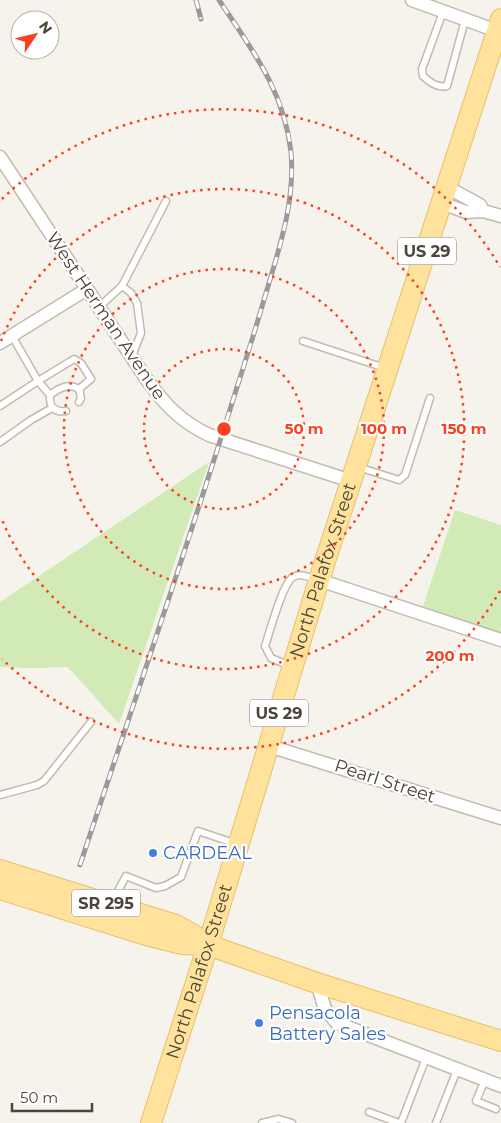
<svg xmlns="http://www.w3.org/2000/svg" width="501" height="1123" viewBox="0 0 501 1123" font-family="Montserrat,sans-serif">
<rect width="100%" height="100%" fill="#f6f3ec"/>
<g fill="#d2eab5">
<polygon points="209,462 119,724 68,667 37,668 0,667 0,602"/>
<polygon points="455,510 501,525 501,633 423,606"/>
</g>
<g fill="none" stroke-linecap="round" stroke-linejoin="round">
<defs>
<g id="lane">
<path d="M443,12L422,69L423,76C429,82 438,88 447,86L465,20"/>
<polyline points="122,286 166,201"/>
<polyline points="99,307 122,286 131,293 137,303 141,333 132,356"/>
<polyline points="303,341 385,368"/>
<polyline points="79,389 81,398 79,402"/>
<path d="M50,395C59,388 68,383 79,389"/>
<polyline points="0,406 38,381 12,336"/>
<path d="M66,411C54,413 49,406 50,395L38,381L74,359L81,363L91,379L79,389"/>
<polyline points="0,442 31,420 52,408"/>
<polyline points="358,467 399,480 405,475 430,398"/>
<path d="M290,666L271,658L265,646C270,632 282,584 293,577C301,573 308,577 316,579"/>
<polyline points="0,795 37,785 44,781 91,722"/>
<polyline points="112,902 126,876 156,888 165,886 181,877 198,831 237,844"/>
<polyline points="485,1080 476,1101 496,1109"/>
<polyline points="369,1112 399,1123"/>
<polyline points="262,1123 279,1119 292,1123"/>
<polyline points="401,1123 426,1058"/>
<polyline points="436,1123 457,1070"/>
</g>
<g id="street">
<polyline points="412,0 497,31"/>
<path d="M0,157L145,377C163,403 181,422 209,435L351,481"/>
<polyline points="447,187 480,205 483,211"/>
<polyline points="442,203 466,212 483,211 501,216"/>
<polyline points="0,343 87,289"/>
<polyline points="319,580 501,640"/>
<polyline points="269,746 501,818"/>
<polyline points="317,983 325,1009 337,1023 501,1086"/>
</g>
<g id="primary">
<polyline points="0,870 176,925 192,934 208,945 317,983 501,1041"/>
<polyline points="0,889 146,935 182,944 208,945"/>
<path id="s1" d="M151,1123L208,945L319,580L501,19"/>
</g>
</defs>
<use href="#lane" stroke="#c2bbae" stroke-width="9"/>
<use href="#street" stroke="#c2bbae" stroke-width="15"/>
<use href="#primary" stroke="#e6c16a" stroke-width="22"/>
<use href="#lane" stroke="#fff" stroke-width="6"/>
<use href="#street" stroke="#fff" stroke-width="12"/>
<use href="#primary" stroke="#ffe39c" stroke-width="20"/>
<defs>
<g id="rail">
<polyline points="196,0 201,19"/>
<path d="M80,865C133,705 188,545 238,384C249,350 259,317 269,283C282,240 295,197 291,152C284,90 252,50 219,0"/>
</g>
</defs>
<use href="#rail" stroke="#9a9a9a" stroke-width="5"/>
<use href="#rail" stroke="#fff" stroke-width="3" stroke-dasharray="9" stroke-linecap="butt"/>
</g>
<g fill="none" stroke="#fc3f1d" stroke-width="2.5" stroke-dasharray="2.5 5">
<circle cx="224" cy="429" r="80"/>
<circle cx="224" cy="429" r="160"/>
<path d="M1 341A240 240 0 1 1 1 517"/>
<path d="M500 591A320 320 0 0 1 2 659M2 199A320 320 0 0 1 500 267"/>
</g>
<g fill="#3f7fe0" stroke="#fff" stroke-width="2">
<circle cx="153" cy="853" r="5"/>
<circle cx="259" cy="1023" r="5"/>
</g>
<g text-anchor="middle" stroke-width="4.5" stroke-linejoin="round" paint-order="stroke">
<g fill="#fff" stroke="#817c74" stroke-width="1">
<rect x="398" y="237.5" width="58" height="27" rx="4"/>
<rect x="250" y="699.5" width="58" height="27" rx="4"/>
<rect x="72" y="889.5" width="68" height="27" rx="4"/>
</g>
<g font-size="16" font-weight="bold" fill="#4b4439">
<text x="427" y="257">US 29</text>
<text x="279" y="719">US 29</text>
<text x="106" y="909">SR 295</text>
</g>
<g font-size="18" fill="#4b4439" stroke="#fff">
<text transform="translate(106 316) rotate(56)" y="6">West Herman Avenue</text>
<text dy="6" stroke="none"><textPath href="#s1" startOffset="579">North Palafox Street</textPath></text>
<text transform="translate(385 781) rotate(18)" y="6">Pearl Street</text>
<text dy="6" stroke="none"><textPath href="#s1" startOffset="159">North Palafox Street</textPath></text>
</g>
<g font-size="18" fill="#366cbe" stroke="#fff" text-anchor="start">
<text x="163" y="859">CARDEAL</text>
<text x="269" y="1019">Pensacola<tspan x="269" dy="21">Battery Sales</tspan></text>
</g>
</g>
<circle cx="224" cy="429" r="8" fill="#fc3f1d" stroke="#fff" stroke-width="2.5"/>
<g font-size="15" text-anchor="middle" font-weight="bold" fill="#fc3f1d" stroke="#fff" stroke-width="4.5" stroke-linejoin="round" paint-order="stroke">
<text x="304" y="434">50 m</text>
<text x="384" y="434">100 m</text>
<text x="464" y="434">150 m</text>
<text x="450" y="661">200 m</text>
</g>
<g transform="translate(35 35) rotate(55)"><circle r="24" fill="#ffffff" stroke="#b7b4b0"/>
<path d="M0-4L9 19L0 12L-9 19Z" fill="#fc3f1d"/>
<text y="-8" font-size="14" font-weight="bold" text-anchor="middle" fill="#4b4439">N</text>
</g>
<path d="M12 1103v8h80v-8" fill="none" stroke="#4b4439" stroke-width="2.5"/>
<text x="20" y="1103" font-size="15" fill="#4b4439" stroke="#ffffff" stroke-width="4" paint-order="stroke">50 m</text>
</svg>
